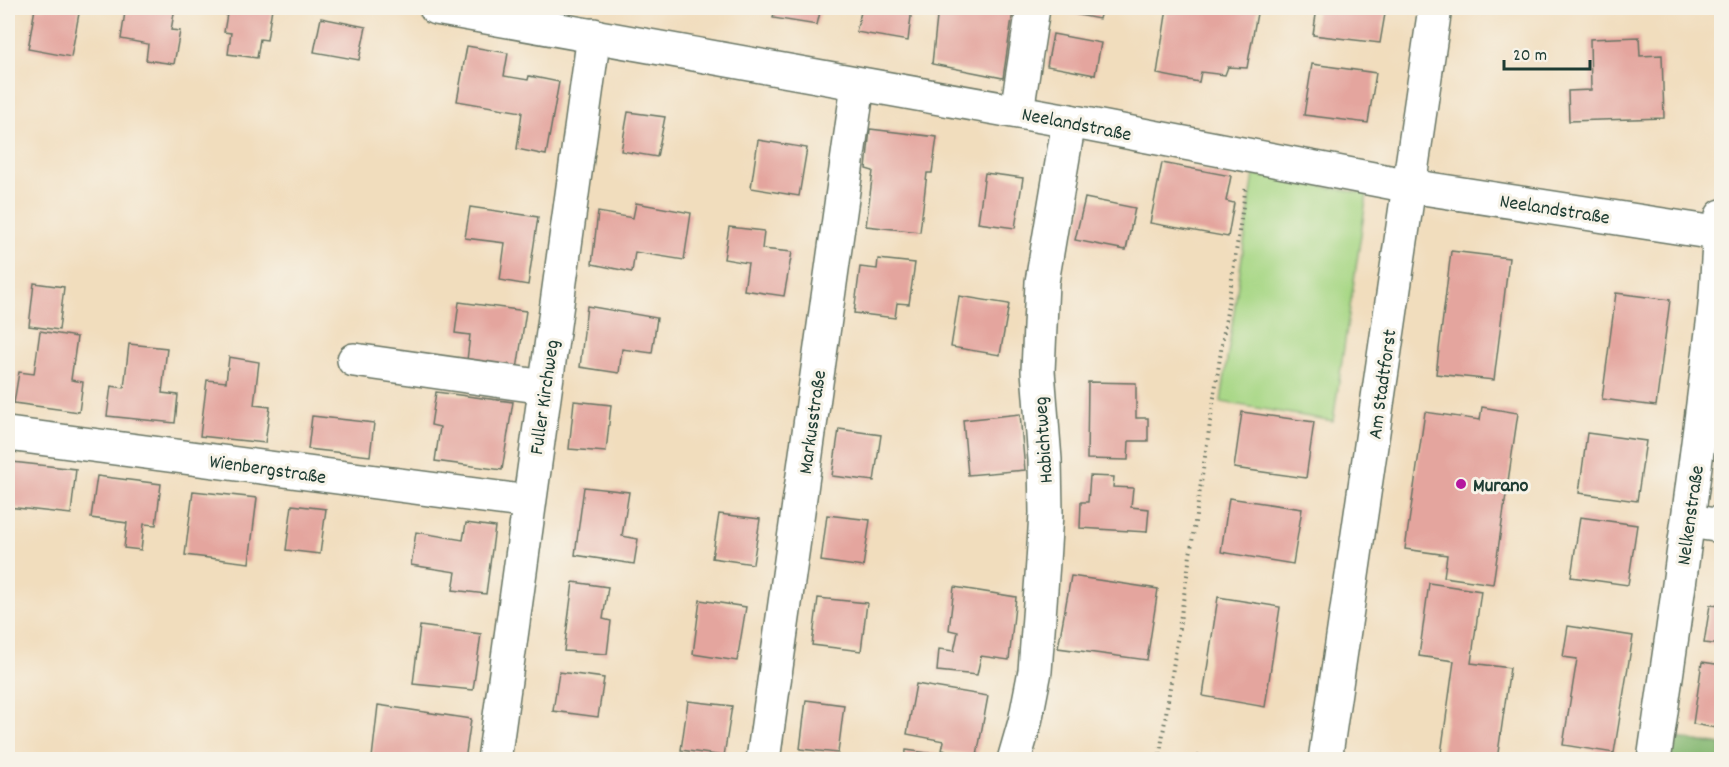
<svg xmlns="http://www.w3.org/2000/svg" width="1729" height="767" viewBox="0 0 1729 767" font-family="Dekko,sans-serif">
<rect width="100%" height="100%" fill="#f7f3e8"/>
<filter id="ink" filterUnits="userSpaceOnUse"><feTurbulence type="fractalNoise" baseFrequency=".0167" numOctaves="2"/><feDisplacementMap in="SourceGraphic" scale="12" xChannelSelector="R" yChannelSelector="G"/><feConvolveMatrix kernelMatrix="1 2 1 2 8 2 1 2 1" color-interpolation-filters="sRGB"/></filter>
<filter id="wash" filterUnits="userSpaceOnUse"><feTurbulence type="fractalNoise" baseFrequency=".008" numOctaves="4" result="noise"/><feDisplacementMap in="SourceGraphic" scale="24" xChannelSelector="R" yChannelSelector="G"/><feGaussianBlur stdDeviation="1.35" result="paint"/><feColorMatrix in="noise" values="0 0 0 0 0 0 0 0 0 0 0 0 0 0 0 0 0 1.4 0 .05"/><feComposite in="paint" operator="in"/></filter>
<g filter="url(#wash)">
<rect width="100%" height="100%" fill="#f1ddbd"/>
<polygon fill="#a7d785" stroke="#638a5c" stroke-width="1.5" points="1254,174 1367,194 1333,421 1221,402"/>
<polygon fill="#85b872" stroke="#527a53" stroke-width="1.5" points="1658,735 1721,745 1721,759 1654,760"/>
<g id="blocks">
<g fill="#e4a59e">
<polygon points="35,8 80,8 71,57 28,49"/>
<polygon points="136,8 175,8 171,30 180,31 174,64 146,60 148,44 121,39 125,12 135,13"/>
<polygon points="228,8 272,8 267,40 260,39 257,58 228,54 231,33 224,32"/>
<polygon points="775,8 821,8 817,25 773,18"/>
<polygon points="862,8 912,8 908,41 856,32"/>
<polygon points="938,8 994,8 1013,11 1003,78 932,64"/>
<polygon points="1059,8 1102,8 1099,19 1058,11"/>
<polygon points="1167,8 1258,8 1247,68 1228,67 1225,75 1201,72 1199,82 1157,74"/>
<polygon points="1317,8 1386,8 1380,43 1313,35"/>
<polygon points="321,18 366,27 359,60 314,52"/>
<polygon points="1053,34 1101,43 1095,75 1047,66"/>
<polygon points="1639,37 1640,56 1662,55 1664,118 1569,121 1568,91 1591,90 1590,39"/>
<polygon points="467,46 508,53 504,76 528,80 529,76 559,82 546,155 517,149 522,112 457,101"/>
<polygon points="1312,64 1376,73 1368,123 1304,115"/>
<polygon points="628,112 665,117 657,157 621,151"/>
<polygon points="870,129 937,137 932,173 927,173 920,232 866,226 873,171 866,169"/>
<polygon points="758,140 807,148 799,196 751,188"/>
<polygon points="1162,163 1231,176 1226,201 1234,203 1228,237 1150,223"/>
<polygon points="985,173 1023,178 1015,228 978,223"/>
<polygon points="1085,198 1135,208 1126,250 1075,240"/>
<polygon points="636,203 691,213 684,260 635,252 632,272 592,264 598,212 633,218"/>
<polygon points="470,207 538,217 528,285 500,280 505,243 465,238"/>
<polygon points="729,227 764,231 762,249 792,252 784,296 744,290 748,263 724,259"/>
<polygon points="1451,251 1509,258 1494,380 1436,374"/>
<polygon points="878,259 915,263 909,304 897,303 895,318 854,313 860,267 877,269"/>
<polygon points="34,283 64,287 59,330 29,326"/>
<polygon points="1616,293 1670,300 1656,406 1602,399"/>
<polygon points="959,296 1009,304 1000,355 951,347"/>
<polygon points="459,302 526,311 516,376 466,369 470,335 455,333"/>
<polygon points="587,306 657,318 652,353 622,349 619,373 580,367"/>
<polygon points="40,331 77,337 71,380 83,382 79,412 14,403 19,372 34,374"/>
<polygon points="129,344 167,348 162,393 178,395 175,423 107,416 111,386 124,388"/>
<polygon points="229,357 259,362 254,405 270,407 265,443 200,436 207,380 226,382"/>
<polygon points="1088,382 1136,383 1136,418 1148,418 1148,441 1129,441 1128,460 1087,459"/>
<polygon points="436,392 513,402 502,470 435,461 440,427 431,425"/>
<polygon points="574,401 611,405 606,452 569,449"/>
<polygon points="1482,407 1518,413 1493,584 1444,577 1447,555 1405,549 1425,412 1480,420"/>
<polygon points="1242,412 1314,422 1306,478 1234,468"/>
<polygon points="1020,414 1025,470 968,475 963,420"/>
<polygon points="312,416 374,423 370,456 308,449"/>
<polygon points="839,429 881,435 874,481 832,476"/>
<polygon points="1587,433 1646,441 1637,501 1579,493"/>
<polygon points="12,462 76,469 71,514 8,507"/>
<polygon points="97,476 161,484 156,525 144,524 141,550 124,548 127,523 91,518"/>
<polygon points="1090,476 1114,477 1113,487 1133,488 1131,507 1149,509 1147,532 1080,528 1081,502 1088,502"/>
<polygon points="584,487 629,492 622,536 638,539 634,564 575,555"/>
<polygon points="193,491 257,498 249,563 185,555"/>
<polygon points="1229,498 1302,509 1293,564 1221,552"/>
<polygon points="292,505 326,509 320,554 286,550"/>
<polygon points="719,514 760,519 753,564 712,558"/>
<polygon points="827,515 870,520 863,567 821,561"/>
<polygon points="1580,517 1637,525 1628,585 1571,577"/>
<polygon points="466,523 495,527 486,594 453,590 456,572 411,565 416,532 463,540"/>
<polygon points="1071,576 1158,589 1147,660 1058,648"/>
<polygon points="573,582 608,587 603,619 611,621 607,654 564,651"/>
<polygon points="1429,583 1481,591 1471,663 1510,668 1497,760 1441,754 1454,661 1419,656"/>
<polygon points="954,587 1016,597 1009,660 981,656 977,675 937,671 939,649 954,651 958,632 949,630"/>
<polygon points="1218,597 1280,607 1265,707 1203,696"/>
<polygon points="818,598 867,603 861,651 812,645"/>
<polygon points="700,600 746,607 737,661 693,654"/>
<polygon points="1710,605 1722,606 1722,645 1704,643"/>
<polygon points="420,626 481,634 473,690 413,684"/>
<polygon points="1568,626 1633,636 1614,753 1563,745 1577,659 1563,657"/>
<polygon points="1702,662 1722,665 1722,729 1693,724"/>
<polygon points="559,672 604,678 598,717 553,711"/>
<polygon points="916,684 988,696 977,756 942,750 944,741 907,734"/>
<polygon points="806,700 844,705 838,753 800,749"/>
<polygon points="688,701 732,706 724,756 681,750"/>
<polygon points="378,705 471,719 465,760 372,758"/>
<polygon points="906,750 942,755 947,756 946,760 905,760"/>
<polygon points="1198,755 1219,758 1219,760 1197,760"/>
</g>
</g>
</g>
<g filter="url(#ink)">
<use href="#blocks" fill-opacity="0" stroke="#687564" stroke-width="1.5"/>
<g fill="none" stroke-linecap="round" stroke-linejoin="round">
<defs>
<g id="minor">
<polyline points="436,8 1069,121 1410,186 1722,234"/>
<polyline points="1017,111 1033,8"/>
<polyline points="354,360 545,387"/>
<polyline points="8,434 529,502"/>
<polyline points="1689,521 1722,526"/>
<polyline points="494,760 594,35"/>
<polyline points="763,760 858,84"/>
<polyline points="1014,760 1025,722 1035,671 1043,562 1046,513 1045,460 1038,371 1042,282 1069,121"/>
<polyline points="1325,760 1435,8"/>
<path d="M1654,760C1676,612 1696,464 1714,316C1718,283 1717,250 1722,216"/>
</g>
</defs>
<use href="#minor" stroke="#687564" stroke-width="36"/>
<polyline stroke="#687564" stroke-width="4" stroke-dasharray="1.5 4.5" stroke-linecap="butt" points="1159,760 1246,186"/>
<use href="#minor" stroke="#fff" stroke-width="33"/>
</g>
</g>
<circle fill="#b5179e" stroke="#f7f3e8" stroke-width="2" cx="1461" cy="484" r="6"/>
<g text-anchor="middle" stroke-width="6" stroke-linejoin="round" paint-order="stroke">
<g font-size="20" fill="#1f3d34" stroke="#f7f3e8">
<text transform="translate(1077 123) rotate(11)" y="7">Neelandstraße</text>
<text transform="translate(1555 208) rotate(9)" y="7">Neelandstraße</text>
<text transform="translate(1381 384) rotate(-82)" y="7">Am Stadtforst</text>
<text transform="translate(543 397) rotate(-82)" y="7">Fuller Kirchweg</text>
<text transform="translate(811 422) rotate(-82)" y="7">Markusstraße</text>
<text transform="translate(1042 440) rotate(-94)" y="7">Habichtweg</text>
<text transform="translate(268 468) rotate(8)" y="7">Wienbergstraße</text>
<text transform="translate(1689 515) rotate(-82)" y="7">Nelkenstraße</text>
</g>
<g font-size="20" font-weight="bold" fill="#1f3d34" stroke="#f7f3e8" text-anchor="start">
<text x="1473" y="491">Murano</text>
</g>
</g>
<rect width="1729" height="767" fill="none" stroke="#f7f3e8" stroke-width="30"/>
<path d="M1504 60v9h86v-9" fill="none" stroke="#1f3d34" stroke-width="3"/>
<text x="1513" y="60" font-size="18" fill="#1f3d34" stroke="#f7f3e8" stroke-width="4.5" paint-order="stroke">20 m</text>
</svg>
